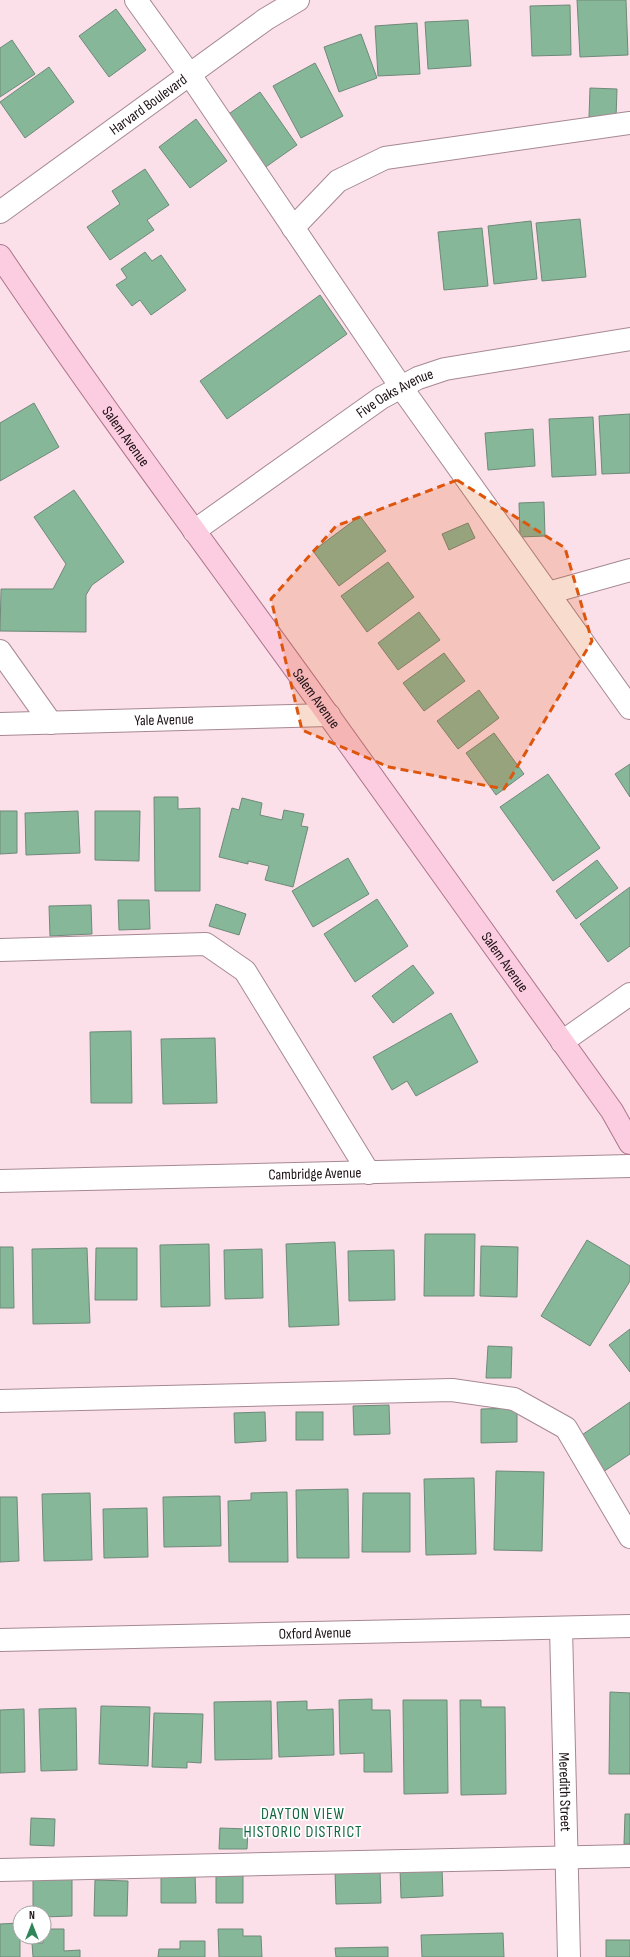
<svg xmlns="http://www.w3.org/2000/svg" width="630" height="1957" viewBox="0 0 630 1957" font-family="'Sofia Sans Condensed',sans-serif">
<rect width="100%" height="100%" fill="#fbe0ea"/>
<g fill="#86b799" stroke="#6f8979">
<polygon points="577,0 626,0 628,55 580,57"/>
<polygon points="570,5 571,55 532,56 530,6"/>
<polygon points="116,9 146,50 109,77 79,36"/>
<polygon points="468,20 471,66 428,69 425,22"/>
<polygon points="417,23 420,74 378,76 375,26"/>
<polygon points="361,34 377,78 339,92 324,47"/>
<polygon points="12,40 35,74 0,97 0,48"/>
<polygon points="315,63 343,116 301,138 273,86"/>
<polygon points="49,67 74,102 25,138 0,102"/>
<polygon points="590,88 617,89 616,118 589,117"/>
<polygon points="260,92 297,145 260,171 223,118"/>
<polygon points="196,119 227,161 190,188 159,147"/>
<polygon points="145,169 169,205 147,220 154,230 110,260 87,227 120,204 112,191"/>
<polygon points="580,219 586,277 542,281 536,223"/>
<polygon points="531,221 537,279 494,284 488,226"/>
<polygon points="482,228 488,286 444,290 438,232"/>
<polygon points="145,252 152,261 161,255 186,290 151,315 140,300 132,306 116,285 127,278 121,269"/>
<polygon points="320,295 347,334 227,419 200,381"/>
<polygon points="34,403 59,447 0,481 0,423"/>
<polygon points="630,414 630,473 602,474 599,416"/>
<polygon points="593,417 596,475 552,477 549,419"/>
<polygon points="533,429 535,466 488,470 485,433"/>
<polygon points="74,490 124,562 92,585 86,595 86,632 0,631 1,589 53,589 66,564 34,517"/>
<polygon points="544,502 545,536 520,537 519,503"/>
<polygon points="360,516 386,551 339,586 313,551"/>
<polygon points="468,523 475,538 449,550 442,534"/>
<polygon points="388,562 414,597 367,632 341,596"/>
<polygon points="419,612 440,640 398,670 378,643"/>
<polygon points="444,653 465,681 424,711 403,683"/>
<polygon points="479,690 499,718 458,749 437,721"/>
<polygon points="494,733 524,774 496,795 466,753"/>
<polygon points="630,764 630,797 615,774"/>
<polygon points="548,774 600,848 553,881 500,807"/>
<polygon points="154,797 178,797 178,809 200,808 200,891 155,891"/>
<polygon points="242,798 262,803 260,815 282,820 284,810 304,814 301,826 308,827 293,887 265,880 269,866 248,861 248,864 219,857 232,808 239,810"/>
<polygon points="0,811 17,811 17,853 0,854"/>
<polygon points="78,811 80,853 26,855 25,813"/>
<polygon points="95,811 140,811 139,861 95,860"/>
<polygon points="348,858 369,894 313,927 292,891"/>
<polygon points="597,860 618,888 576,919 556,891"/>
<polygon points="630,887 630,946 608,962 580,924"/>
<polygon points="377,899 408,946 355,982 324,934"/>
<polygon points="118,900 149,900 150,929 119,930"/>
<polygon points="216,904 246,914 239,935 209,926"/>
<polygon points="91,905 92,934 50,936 49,906"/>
<polygon points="413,965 434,993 393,1023 372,996"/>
<polygon points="451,1013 478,1062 416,1096 407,1081 392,1090 373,1057"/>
<polygon points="131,1031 132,1103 91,1103 90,1032"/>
<polygon points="215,1038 217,1103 163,1104 161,1039"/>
<polygon points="425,1234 475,1234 474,1296 424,1296"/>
<polygon points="587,1240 630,1266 630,1281 590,1346 541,1316"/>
<polygon points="335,1242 339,1325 289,1327 286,1244"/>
<polygon points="209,1244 210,1306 161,1307 160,1245"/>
<polygon points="481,1246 518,1247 517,1297 480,1296"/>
<polygon points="0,1247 13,1247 14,1308 0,1308"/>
<polygon points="87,1248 90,1323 33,1324 32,1249"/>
<polygon points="96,1248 137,1248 137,1300 95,1300"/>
<polygon points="262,1249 263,1298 225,1299 224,1250"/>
<polygon points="394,1250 395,1300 349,1301 348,1251"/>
<polygon points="630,1329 630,1372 609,1345"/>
<polygon points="488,1346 512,1347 511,1378 486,1378"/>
<polygon points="630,1402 630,1454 600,1474 576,1439"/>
<polygon points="389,1405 390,1434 354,1435 353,1406"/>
<polygon points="517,1408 517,1442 481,1443 481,1409"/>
<polygon points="265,1412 266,1441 235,1443 234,1413"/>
<rect x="296" y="1412" width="27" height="28"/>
<polygon points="496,1471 544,1472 542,1551 494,1550"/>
<polygon points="474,1478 476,1554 426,1555 424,1479"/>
<polygon points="348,1489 349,1558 297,1558 296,1490"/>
<polygon points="287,1492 288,1562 229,1562 228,1501 251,1500 251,1493"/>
<polygon points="90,1493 92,1560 44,1561 42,1494"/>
<polygon points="363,1493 410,1493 410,1552 362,1552"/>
<polygon points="220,1496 221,1546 164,1547 163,1497"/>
<polygon points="0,1497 17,1497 19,1561 0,1562"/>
<polygon points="147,1508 148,1557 104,1558 103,1509"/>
<polygon points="610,1692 630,1693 630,1774 609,1774"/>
<polygon points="372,1699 372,1710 390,1710 392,1772 364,1772 364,1753 340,1754 339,1700"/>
<polygon points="403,1700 447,1700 448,1793 404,1794"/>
<polygon points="460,1700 481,1700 481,1707 505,1707 506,1794 461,1795"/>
<polygon points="271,1701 272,1759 215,1760 214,1702"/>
<polygon points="307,1701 307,1710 333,1709 334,1755 279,1757 277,1702"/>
<polygon points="101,1706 150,1707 148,1766 99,1764"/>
<polygon points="76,1708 77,1770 41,1771 39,1709"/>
<polygon points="24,1709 25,1772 0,1773 0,1710"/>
<polygon points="154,1713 203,1714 201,1763 187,1762 187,1768 152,1767"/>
<polygon points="625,1814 630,1814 630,1844 624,1844"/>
<polygon points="31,1818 55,1819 54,1846 30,1845"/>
<polygon points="220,1828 248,1829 247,1849 219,1849"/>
<polygon points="442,1868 443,1896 401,1898 400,1869"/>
<polygon points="380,1870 381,1903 336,1904 335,1871"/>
<polygon points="195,1874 196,1903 161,1903 161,1875"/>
<polygon points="243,1874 243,1903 216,1903 216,1875"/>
<polygon points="72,1878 72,1916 44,1917 44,1913 33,1913 33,1879"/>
<polygon points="95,1880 128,1881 127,1916 94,1916"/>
<polygon points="20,1923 20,1957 0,1957 0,1924"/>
<polygon points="44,1929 64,1929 64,1951 80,1950 80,1957 33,1957 32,1943 43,1943"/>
<polygon points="218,1929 243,1929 243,1936 261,1936 262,1957 219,1957"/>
<polygon points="503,1933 504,1957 422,1957 421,1935"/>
<rect x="606" y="1940" width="24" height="17"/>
<polygon points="180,1941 205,1941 205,1957 158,1957 159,1949 180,1949"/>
<polygon points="388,1947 388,1957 336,1957 335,1948"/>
</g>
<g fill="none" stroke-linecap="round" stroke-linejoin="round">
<defs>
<g id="minor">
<polyline points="136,0 190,75 401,387 630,708"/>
<path id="s1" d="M0,212L266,19L298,0"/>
<polyline points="293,228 338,181 385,158 630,123"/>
<path id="s2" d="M194,531L381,398L418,378L445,369L630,339"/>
<polyline points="548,593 630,570"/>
<polyline points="0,651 51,723"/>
<path id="s3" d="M0,724L329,715"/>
<polyline points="0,950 206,944 245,971 369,1173"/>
<polyline points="562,1042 630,994"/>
<path id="s4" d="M0,1181L630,1166"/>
<polyline points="0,1401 452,1390 514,1399 566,1428 630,1537"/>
<path id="s5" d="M561,1628L569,1957"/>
<path id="s6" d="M0,1640L630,1626"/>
<polyline points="0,1870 630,1856"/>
</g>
<g id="major">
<path id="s7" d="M0,256C105,412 219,563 329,716C424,847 517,980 612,1111L630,1143"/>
</g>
</defs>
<use href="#minor" stroke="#a68893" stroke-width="24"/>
<use href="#major" stroke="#ac758b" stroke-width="24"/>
<use href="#minor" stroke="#fff" stroke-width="22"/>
<use href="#major" stroke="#fccde0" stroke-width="22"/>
</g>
<path fill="#de550c" fill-opacity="0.2" stroke="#de550c" stroke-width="3" stroke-dasharray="8 5" stroke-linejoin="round" d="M457,480L565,548L592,641L504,789L389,767L302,730L271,599L336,526Z"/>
<g text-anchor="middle" stroke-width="3.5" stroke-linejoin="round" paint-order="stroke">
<g font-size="15" fill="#1c1115" stroke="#fff">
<text dy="5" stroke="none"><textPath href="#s1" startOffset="183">Harvard Boulevard</textPath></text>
<text dy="5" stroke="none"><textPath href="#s2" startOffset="244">Five Oaks Avenue</textPath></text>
<text dy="5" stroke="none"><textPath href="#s7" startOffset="220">Salem Avenue</textPath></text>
<text dy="5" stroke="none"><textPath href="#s7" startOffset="544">Salem Avenue</textPath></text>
<text dy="5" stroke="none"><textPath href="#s3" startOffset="164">Yale Avenue</textPath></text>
<text dy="5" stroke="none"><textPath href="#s7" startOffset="868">Salem Avenue</textPath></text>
<text dy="5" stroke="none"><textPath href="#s4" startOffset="315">Cambridge Avenue</textPath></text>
<text dy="5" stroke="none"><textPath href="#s6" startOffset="315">Oxford Avenue</textPath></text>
<text dy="5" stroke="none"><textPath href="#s5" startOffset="164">Meredith Street</textPath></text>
</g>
<g font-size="16" letter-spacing="1" fill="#146841" stroke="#fff">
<text x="303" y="1819">DAYTON VIEW<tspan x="303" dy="18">HISTORIC DISTRICT</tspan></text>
</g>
</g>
<g transform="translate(32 1925)"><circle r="19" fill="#ffffff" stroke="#a4a0a1"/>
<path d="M0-3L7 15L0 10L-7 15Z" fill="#30865a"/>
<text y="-6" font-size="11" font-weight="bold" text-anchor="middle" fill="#1c1115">N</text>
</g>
</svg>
